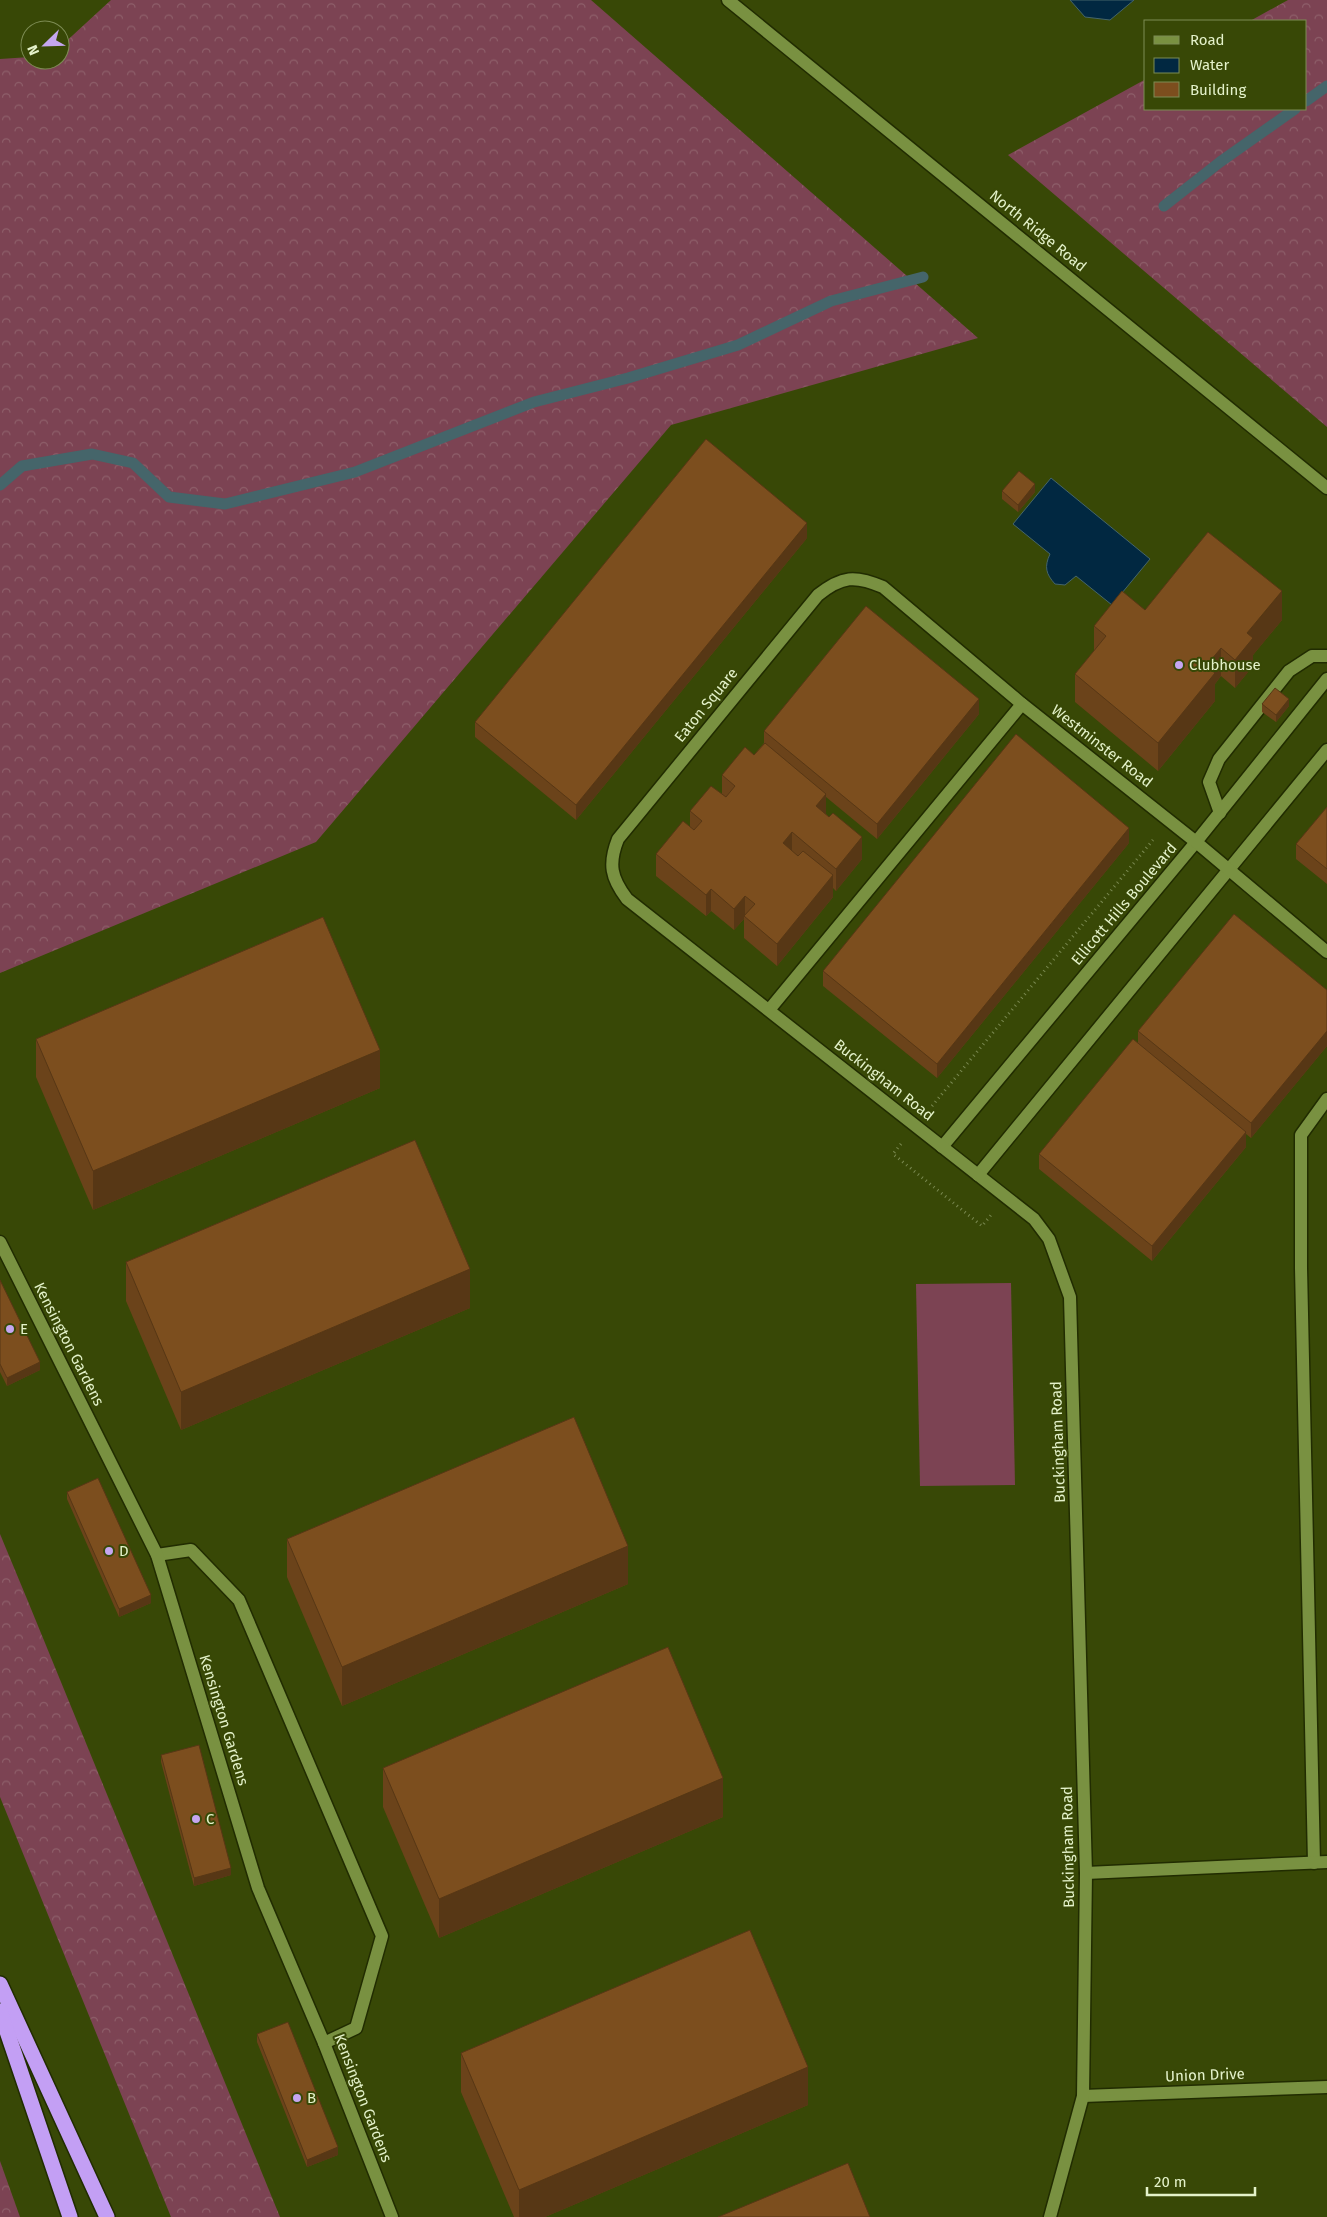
<svg xmlns="http://www.w3.org/2000/svg" width="1327" height="2217" viewBox="0 0 1327 2217" font-family="'Fira Sans',sans-serif">
<defs>
<pattern id="forest-crowns" width="20" height="18" patternUnits="userSpaceOnUse" patternTransform="scale(1.25)"><rect width="20" height="18" fill="#7c4353"/><path d="M2 6a3 3 0 1 1 6 0M12 15a3 3 0 1 1 6 0" fill="none" stroke="#8e5f6a"/></pattern>
</defs>
<rect width="100%" height="100%" fill="#384806"/>
<g fill="url(#forest-crowns)">
<polygon points="111,0 591,0 978,338 671,425 316,842 0,973 0,59 30,57 30,60 60,60 60,47"/>
<polygon points="1288,0 1327,0 1327,427 1008,155 1146,79 1146,109 1306,109 1306,21 1250,21"/>
<polygon points="0,1534 27,1599 280,2217 171,2217 0,1797"/>
<polygon points="0,2161 20,2217 0,2217"/>
</g>
<polygon fill="#7c4353" points="1011,1283 1015,1485 920,1486 916,1284"/>
<g fill="#012841" stroke="#45656a">
<polygon points="1070,0 1134,0 1110,20 1085,17"/>
<path d="M1051,478L1150,559L1112,605L1076,576L1065,585L1055,584C1046,574 1044,567 1050,554L1013,524Z"/>
</g>
<g fill="none" stroke-linecap="round" stroke-linejoin="round">
<g stroke="#45656a" stroke-width="11">
<polyline points="1306,101 1327,86"/>
<polyline points="1164,206 1220,162 1295,109"/>
<polyline points="0,485 22,466 92,454 133,463 169,497 225,504 355,472 534,402 628,378 738,345 831,301 923,277"/>
</g>
<defs>
<g id="service">
<polyline points="1220,813 1209,782 1219,759 1289,671 1312,656 1327,656"/>
<polyline points="769,1010 1022,704"/>
<polyline points="157,1555 191,1550 239,1600 382,1936 356,2028 324,2043"/>
<polyline points="1314,1863 1301,1268 1301,1135 1327,1099"/>
<polyline points="1086,1873 1327,1862"/>
</g>
<g id="minor">
<polyline points="942,1147 1196,842 1327,679"/>
<polyline points="978,1175 1327,750"/>
<polyline points="0,1242 157,1555 258,1888 324,2043 392,2217"/>
<polyline points="1083,2096 1327,2087"/>
<path d="M1050,2217L1083,2096L1086,1873L1070,1297L1049,1239L1034,1219L627,899C611,878 608,864 618,839L818,595C842,576 855,575 883,587L1022,704L1196,842L1327,952"/>
</g>
<polyline id="tertiary" points="728,0 1327,488"/>
<g id="motorway">
<polyline points="0,1984 107,2217"/>
<polyline points="0,2011 70,2217"/>
</g>
</defs>
<use href="#service" stroke="#212c01" stroke-width="15"/>
<use href="#minor" stroke="#212c01" stroke-width="15"/>
<use href="#tertiary" stroke="#212c01" stroke-width="15"/>
<use href="#motorway" stroke="#212c01" stroke-width="18"/>
<g stroke="#7a8951" stroke-width="3" stroke-dasharray="1 4" stroke-linecap="butt">
<polyline points="932,1106 1153,840"/>
<polyline points="901,1144 893,1154 982,1226 991,1215"/>
</g>
<use href="#service" stroke="#799141" stroke-width="12"/>
<use href="#minor" stroke="#799141" stroke-width="12"/>
<use href="#tertiary" stroke="#799141" stroke-width="12"/>
<use href="#motorway" stroke="#c39ff4" stroke-width="15"/>
</g>
<g fill="#6b431a">
<polygon points="1002,491 1035,492 1018,512 1002,499"/>
<polygon points="807,538 576,820 475,737 475,722"/>
<polygon points="1145,610 1282,620 1253,655 1253,666 1235,688 1221,676 1215,684 1215,701 1158,771 1075,702 1075,674 1094,651 1094,626"/>
<polygon points="1262,704 1289,706 1276,722 1262,712"/>
<polygon points="979,714 877,839 826,797 826,814 862,859 836,891 833,888 833,897 777,966 744,938 744,919 734,930 711,911 706,916 656,876 656,854 690,826 690,811 722,794 722,775 754,755 764,743 764,731"/>
<polygon points="1327,807 1327,884 1296,859 1296,844"/>
<polygon points="1129,843 937,1078 823,986 823,971"/>
<polygon points="1327,990 1327,1046 1251,1138 1246,1134 1246,1147 1152,1261 1039,1169 1039,1154 1138,1043 1138,1031"/>
<polygon points="36,1039 380,1088 93,1210 36,1077"/>
<polygon points="126,1262 470,1308 181,1430 126,1301"/>
<polygon points="0,1280 40,1370 7,1386 0,1372"/>
<polygon points="67,1492 151,1603 119,1617 67,1499"/>
<polygon points="287,1539 628,1584 342,1706 287,1577"/>
<polygon points="161,1755 231,1875 194,1886 161,1762"/>
<polygon points="383,1768 723,1817 439,1938 383,1807"/>
<polygon points="257,2034 338,2155 307,2167 257,2042"/>
<polygon points="461,2053 808,2105 545,2217 514,2217 461,2092"/>
</g>
<g fill="#573715">
<polygon points="1035,484 1035,492 1018,512 1018,505"/>
<polygon points="807,523 807,538 576,820 576,805"/>
<polygon points="1282,591 1282,620 1253,655 1253,666 1235,688 1235,660 1247,633"/>
<polygon points="1221,648 1221,676 1215,684 1215,701 1158,771 1158,743 1206,666"/>
<polygon points="979,699 979,714 877,839 877,824"/>
<polygon points="1289,699 1289,706 1276,722 1276,715"/>
<polygon points="826,794 826,816 816,806"/>
<polygon points="1129,828 1129,843 937,1078 937,1064"/>
<polygon points="792,832 792,854 783,843"/>
<polygon points="862,837 862,859 836,891 836,869"/>
<polygon points="833,875 833,897 777,966 777,944"/>
<polygon points="711,889 711,911 706,916 706,895"/>
<polygon points="745,896 745,917 744,916 744,919 734,930 734,909"/>
<polygon points="1327,1031 1327,1046 1251,1138 1251,1123"/>
<polygon points="380,1050 380,1088 93,1210 93,1171"/>
<polygon points="1246,1132 1246,1147 1152,1261 1152,1246"/>
<polygon points="470,1269 470,1308 181,1430 181,1392"/>
<polygon points="40,1362 40,1370 7,1386 7,1378"/>
<polygon points="628,1546 628,1584 342,1706 342,1667"/>
<polygon points="151,1595 151,1603 119,1617 119,1609"/>
<polygon points="723,1778 723,1817 439,1938 439,1899"/>
<polygon points="231,1868 231,1875 194,1886 194,1878"/>
<polygon points="808,2067 808,2105 545,2217 519,2217 519,2190"/>
<polygon points="338,2147 338,2155 307,2167 307,2160"/>
</g>
<g fill="#7c4e1e" stroke="#573715">
<polygon points="706,439 807,523 576,805 475,722"/>
<polygon points="1019,471 1035,484 1018,505 1002,491"/>
<polygon points="1208,532 1282,591 1247,633 1253,638 1235,660 1221,648 1206,666 1215,673 1158,743 1075,674 1106,636 1094,626 1122,591 1145,610"/>
<polygon points="866,606 979,699 877,824 764,731"/>
<polygon points="1275,688 1289,699 1276,715 1262,704"/>
<polygon points="1016,734 1129,828 937,1064 823,971"/>
<polygon points="765,743 826,794 816,806 829,817 833,813 862,837 836,869 792,832 783,843 798,856 803,851 833,875 777,944 744,916 755,904 745,896 734,909 711,889 706,895 656,854 683,821 694,830 702,821 690,811 711,786 726,797 735,786 722,775 745,747 754,755"/>
<polygon points="1327,807 1327,869 1296,844"/>
<polygon points="1234,914 1327,990 1327,1031 1251,1123 1138,1031"/>
<polygon points="323,917 380,1050 93,1171 36,1039"/>
<polygon points="1133,1039 1246,1132 1152,1246 1039,1154"/>
<polygon points="415,1140 470,1269 181,1392 126,1262"/>
<polygon points="0,1280 40,1362 7,1378 0,1364"/>
<polygon points="574,1417 628,1546 342,1667 287,1539"/>
<polygon points="98,1478 151,1595 119,1609 67,1492"/>
<polygon points="668,1647 723,1778 439,1899 383,1768"/>
<polygon points="199,1745 231,1868 194,1878 161,1755"/>
<polygon points="750,1930 808,2067 519,2190 461,2053"/>
<polygon points="288,2022 338,2147 307,2160 257,2034"/>
<polygon points="848,2163 870,2217 718,2217"/>
</g>
<g fill="#c5a6f0" stroke="#384806" stroke-width="2">
<circle cx="1179" cy="665" r="5"/>
<circle cx="10" cy="1329" r="5"/>
<circle cx="109" cy="1551" r="5"/>
<circle cx="196" cy="1819" r="5"/>
<circle cx="297" cy="2098" r="5"/>
</g>
<g text-anchor="middle" stroke-width="4" stroke-linejoin="round" paint-order="stroke">
<g font-size="15" fill="#e4f2ca" stroke="#384806">
<text transform="translate(1038 231) rotate(39)" y="5">North Ridge Road</text>
<text transform="translate(706 705) rotate(-51)" y="5">Eaton Square</text>
<text transform="translate(1102 746) rotate(38)" y="5">Westminster Road</text>
<text transform="translate(1124 904) rotate(-50)" y="5">Ellicott Hills Boulevard</text>
<text transform="translate(884 1080) rotate(38)" y="5">Buckingham Road</text>
<text transform="translate(69 1344) rotate(63)" y="5">Kensington Gardens</text>
<text transform="translate(1058 1442) rotate(-92)" y="5">Buckingham Road</text>
<text transform="translate(224 1720) rotate(73)" y="5">Kensington Gardens</text>
<text transform="translate(1068 1847) rotate(-91)" y="5">Buckingham Road</text>
<text transform="translate(1205 2075) rotate(-2)" y="5">Union Drive</text>
<text transform="translate(363 2098) rotate(69)" y="5">Kensington Gardens</text>
</g>
<g font-size="15" fill="#e4f2ca" stroke="#384806" text-anchor="start">
<text x="1189" y="670">Clubhouse</text>
<text x="20" y="1334">E</text>
<text x="119" y="1556">D</text>
<text x="206" y="1824">C</text>
<text x="307" y="2103">B</text>
</g>
</g>
<rect x="1144" y="20" width="162" height="90" fill="#384806" stroke="#7d8c54"/>
<rect x="1154" y="36" width="25" height="8" fill="#799141" stroke="#7d8c54"/>
<text x="1190" y="45" font-size="15" fill="#e4f2ca">Road</text>
<rect x="1154" y="58" width="25" height="15" fill="#012841" stroke="#7d8c54"/>
<text x="1190" y="70" font-size="15" fill="#e4f2ca">Water</text>
<rect x="1154" y="82" width="25" height="15" fill="#7c4e1e" stroke="#7d8c54"/>
<text x="1190" y="95" font-size="15" fill="#e4f2ca">Building</text>
<g transform="translate(45 45) rotate(247)"><circle r="24" fill="#384806" stroke="#7d8c54"/>
<path d="M0-4L9 19L0 12L-9 19Z" fill="#c5a6f0"/>
<text y="-8" font-size="14" font-weight="bold" text-anchor="middle" fill="#e4f2ca">N</text>
</g>
<path d="M1147 2187v8h108v-8" fill="none" stroke="#e4f2ca" stroke-width="2.5"/>
<text x="1154" y="2187" font-size="15" fill="#e4f2ca" stroke="#384806" stroke-width="4" paint-order="stroke">20 m</text>
</svg>
